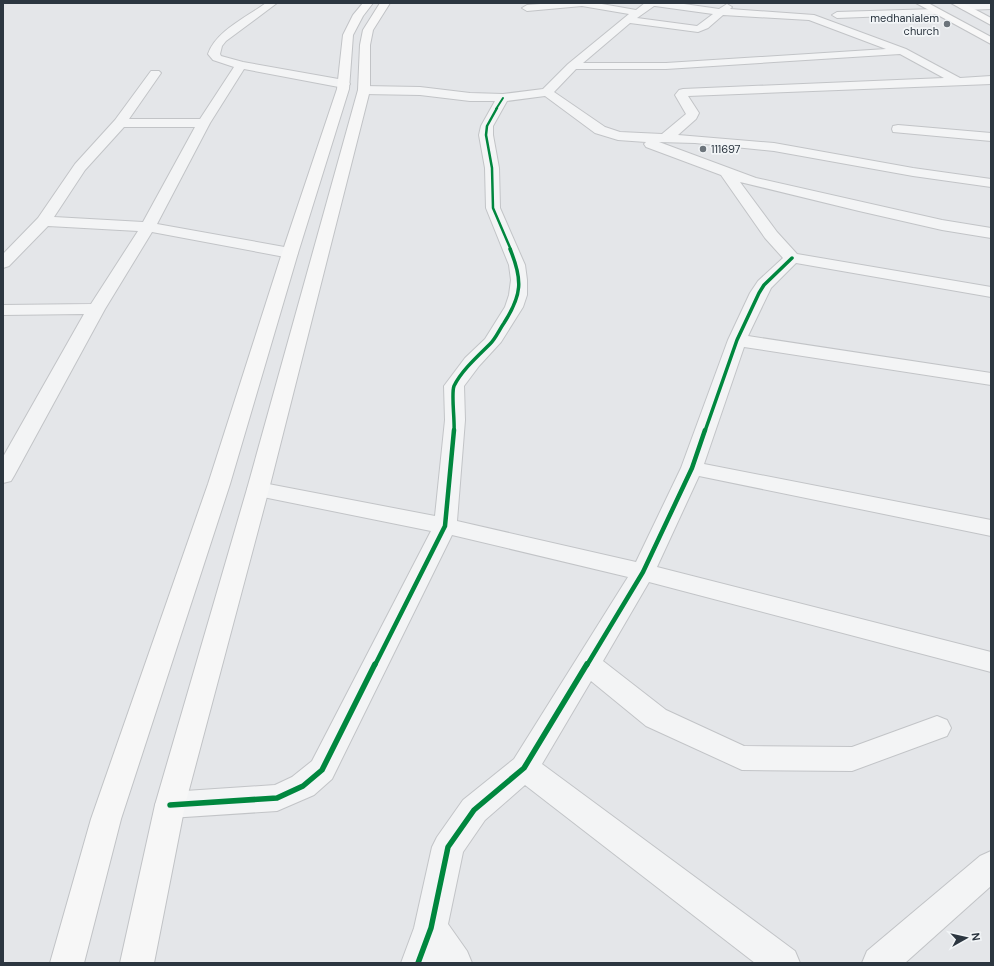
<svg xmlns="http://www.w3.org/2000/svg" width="994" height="966" viewBox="0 0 994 966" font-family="'DM Sans',sans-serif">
<rect width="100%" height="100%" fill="#e4e6e9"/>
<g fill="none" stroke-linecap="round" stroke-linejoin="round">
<defs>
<g id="minor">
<path d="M266,3H277L226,41L222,46L220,54L221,56L243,62L344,80L348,82L350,84L348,86L344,88L244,69L210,123L157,224L290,248L296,250L298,253L296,256L290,258L152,232L105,309L14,476L11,481L3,483V457L84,314L3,315V305L91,304L138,231L48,226L9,266L3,268V254L38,218L75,164L115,120L151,71H159L161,73L129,119H200L234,67L213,60L208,54C216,31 247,17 266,3ZM124,127H195L143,222L54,217L85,170Z"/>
<path d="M554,3H596L636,10L645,3H677L719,9L727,4L732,7L730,9L814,15L906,49L960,78L991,76V84L688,96L699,113L696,119L678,135L774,143L913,168L991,179V187L913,176L774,151L695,143L659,142L756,178L942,220L991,228V238L942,230L859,211L740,182L777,232L797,254L991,287V297L796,263L771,288L748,336L991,373V385L744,347L704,464L991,520V536L699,476L657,567L991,652V672L649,582L603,661L666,710L744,746L852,747L937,716L947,720L951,728L947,736L852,771L742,770L646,726L591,681L542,764L795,951L800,963H755L525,785L485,820L463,852L448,924L467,951L472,963H401L414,928L432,847L437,837L463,800L514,759L628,577L452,535L332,779L314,795L277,811L170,818L159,814L155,805L159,796L170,792L275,785L292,777L312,761L431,531L258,496L250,494L247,489L250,484L258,482L435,516L445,420L444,386L465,358L485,339L505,307L509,295L511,280L509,265L486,208L485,168L479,135L481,126L495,101H470L420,95L364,94L360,93L358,90L360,87L364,86L420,87L470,93L503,94L543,89L568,64L629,14L582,6L527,11L522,8L527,5ZM654,6H655L713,14L697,26L637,18ZM723,15L809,20L886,49L666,63H583L630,23L698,32L708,28ZM900,54L944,78L683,89L679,90L675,95L686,114L662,134L620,132L605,127L554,92L576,69H666ZM545,96L595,133L618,140L646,142L644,144L646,147L721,175L765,238L783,258L758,281L750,293L728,340L681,468L636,562L457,521L465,420L464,386L479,366L501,342L523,307L527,295V280L525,265L500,208L499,168L493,135V126L507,101Z"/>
<polygon points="991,3 991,9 964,10 959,7 964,4"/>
<polygon points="936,9 940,10 941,12 940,14 837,18 832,15 837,12"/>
<polygon points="898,125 991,133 991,141 893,132 892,129 893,126"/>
<polygon points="991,851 991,886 905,963 862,963 867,951 980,856"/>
</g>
<g id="major">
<polygon points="363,3 373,3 363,16 353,35 349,89 298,253 230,484 121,819 84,963 50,963 91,819 208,484 282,253 337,89 343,35 353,15"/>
<polygon points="380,3 390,3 373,30 370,45 370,90 269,489 185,805 154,963 120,963 155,805 247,489 358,90 360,45 363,30"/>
<polygon points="916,3 928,3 991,37 991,44"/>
<polygon points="951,3 963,3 991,18 991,25"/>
</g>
</defs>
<use href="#minor" stroke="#c2c4c7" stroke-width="2"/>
<use href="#major" stroke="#c1c3c6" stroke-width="2"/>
<use href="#minor" fill="#f3f4f5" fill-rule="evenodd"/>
<use href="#major" fill="#f7f7f7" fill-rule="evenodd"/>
<defs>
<polyline id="cycleway-far4" points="496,109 503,98"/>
<polyline id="cycleway-far3" points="497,108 487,126 486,135 492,168 493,208 511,250"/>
<g id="cycleway-far2">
<path d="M454,431C455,421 451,393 454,386C462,370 478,356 490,344C496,338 499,330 504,323C522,295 523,280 510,249"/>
<polyline points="705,431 737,340 759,293 764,285 792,258"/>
</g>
<g id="cycleway-far1">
<polyline points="375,665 445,526 454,430"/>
<polyline points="587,665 643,572 692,468 705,430"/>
</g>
<g id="cycleway">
<polyline points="170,805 277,798 303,786 322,770 375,664"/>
<polyline points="418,963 431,928 448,847 474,810 524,768 587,664"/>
</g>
</defs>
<use href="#cycleway-far4" stroke="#f2f5f7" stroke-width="3"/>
<use href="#cycleway-far3" stroke="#f2f5f7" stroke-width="4"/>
<use href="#cycleway-far2" stroke="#f2f5f7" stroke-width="5.5"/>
<use href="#cycleway-far1" stroke="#f2f5f7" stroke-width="7"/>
<use href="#cycleway" stroke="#f2f5f7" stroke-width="8"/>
<use href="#cycleway-far4" stroke="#00873e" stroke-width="2"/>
<use href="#cycleway-far3" stroke="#00873e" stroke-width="2.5"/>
<use href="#cycleway-far2" stroke="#00873e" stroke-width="3.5"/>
<use href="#cycleway-far1" stroke="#00873e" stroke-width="4.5"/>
<use href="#cycleway" stroke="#00873e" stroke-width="5.5"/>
</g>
<g fill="#6c747b" stroke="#f2f5f7" stroke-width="1.5">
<circle cx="947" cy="24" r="4"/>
<circle cx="703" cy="149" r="4"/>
</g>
<g text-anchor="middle" stroke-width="3.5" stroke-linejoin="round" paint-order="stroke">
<g font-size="11" fill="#2c3640" stroke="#f2f5f7" text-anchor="end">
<text x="939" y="22">medhanialem<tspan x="939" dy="13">church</tspan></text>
<text x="711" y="153" text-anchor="start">111697</text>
</g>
</g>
<rect width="994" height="966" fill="none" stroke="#2c3640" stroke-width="8"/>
<g transform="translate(966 938) rotate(82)" stroke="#f2f5f7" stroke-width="3" paint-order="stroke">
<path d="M0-3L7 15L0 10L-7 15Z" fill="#2c3640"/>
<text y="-6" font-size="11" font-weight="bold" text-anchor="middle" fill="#2c3640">N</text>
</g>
</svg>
